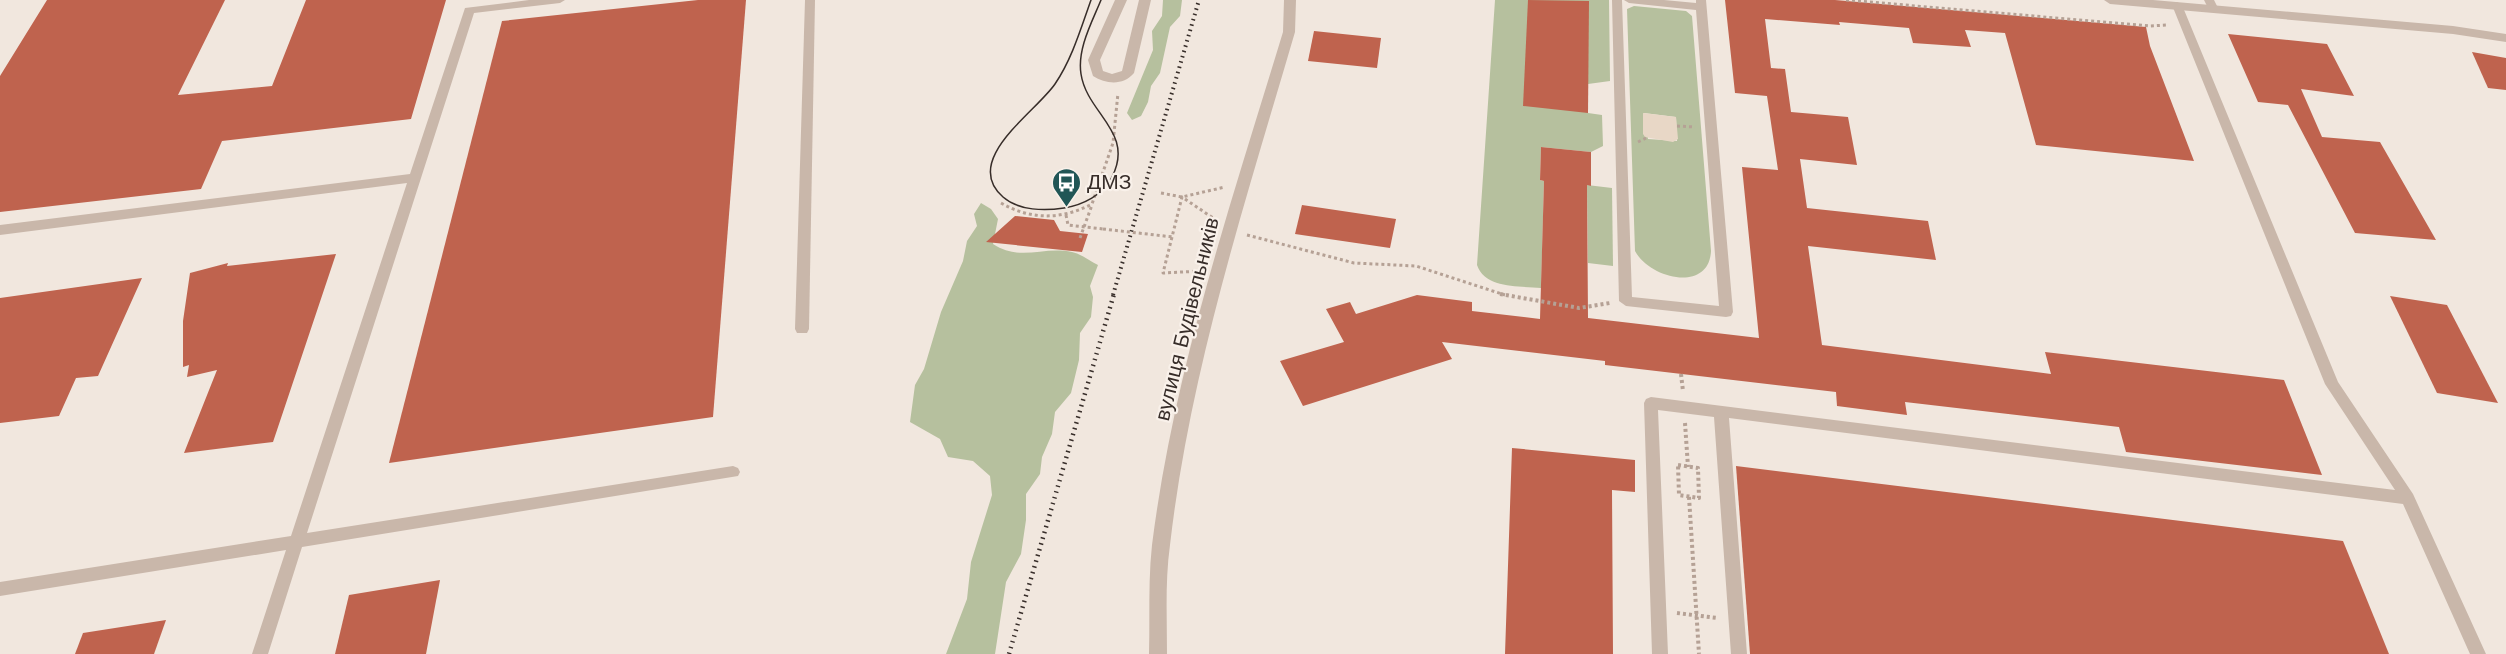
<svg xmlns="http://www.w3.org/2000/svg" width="2506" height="654" viewBox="0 0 2506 654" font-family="'Work Sans',sans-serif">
<rect width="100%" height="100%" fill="#f1e7de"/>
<g fill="#b6c09e" fill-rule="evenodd">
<polygon points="1163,0 1182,0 1180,16 1170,27 1160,73 1151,86 1148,102 1141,116 1132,120 1127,113 1153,50 1152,31 1162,16"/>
<path d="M1495,0H1609L1610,81L1588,84V113L1602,115L1603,146L1591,152L1541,147L1540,180L1544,181L1541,288C1520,286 1485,289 1477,265Z"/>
<path d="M1634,6L1686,11L1692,16L1711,251C1709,293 1650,279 1635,251L1627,9ZM1644,113L1676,117L1677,141L1648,139Z"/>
<polygon points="1587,185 1612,188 1613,266 1588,263"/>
<path d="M981,203L991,209L998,219L993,244C1021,262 1042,246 1072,252C1081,254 1090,261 1098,265L1090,286L1093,297L1091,317L1080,333L1079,360L1071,393L1055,412L1052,434L1042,457L1040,474L1026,494V520L1021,554L1006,582L995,654H946L967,599L971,562L992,495L990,476L973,461L948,457L940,439L910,422L915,385L924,369L941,312L963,261L967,241L977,226L974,214Z"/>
</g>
<polygon fill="#e8d7c6" points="1643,113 1676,117 1678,139 1673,142 1645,137 1643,134"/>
<g fill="#bf634e">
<polygon points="47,0 225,0 178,95 272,86 306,0 446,0 411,119 222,141 201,189 0,212 0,76"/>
<polygon points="698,0 746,0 713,417 389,463 502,21"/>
<polygon points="1528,0 1589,1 1588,113 1523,106"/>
<polygon points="1725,0 1835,0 2146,27 2150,46 2194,161 2036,145 2005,33 1965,30 1971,47 1913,43 1909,28 1839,22 1840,25 1765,19 1771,68 1785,69 1791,112 1848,117 1857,165 1800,159 1807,208 1928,221 1936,260 1808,246 1822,345 2051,374 2045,352 2284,380 2322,475 2126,452 2119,427 1905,402 1907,415 1837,406 1836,392 1605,365 1605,361 1442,342 1452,359 1303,406 1280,361 1344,342 1326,309 1350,302 1356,314 1417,295 1472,302 1472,311 1540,319 1544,181 1540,180 1541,147 1591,152 1591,186 1587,185 1588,318 1759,338 1742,167 1778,170 1767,96 1735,93"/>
<polygon points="1314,31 1381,38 1377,68 1308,61"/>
<polygon points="2228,34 2327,44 2354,96 2301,89 2322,137 2380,142 2436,240 2355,233 2288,105 2258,102"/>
<polygon points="2472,52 2506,58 2506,90 2488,88"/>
<polygon points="1302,205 1396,219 1390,248 1295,234"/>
<polygon points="1015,216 1054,220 1060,231 1088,234 1082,252 986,242"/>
<polygon points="336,254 273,442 184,453 217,370 187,377 189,365 183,367 183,321 190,273 228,263 227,266"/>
<polygon points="142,278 98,376 76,378 59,416 0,423 0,298"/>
<polygon points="2390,296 2447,305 2498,403 2437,393"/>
<polygon points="1512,448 1635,460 1635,492 1612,490 1613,654 1505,654"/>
<polygon points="1736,466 2343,541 2389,654 1750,654"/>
<polygon points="440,580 426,654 335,654 349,595"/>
<polygon points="166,620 154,654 75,654 83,633"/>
</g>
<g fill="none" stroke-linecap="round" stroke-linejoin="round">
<g stroke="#b5a195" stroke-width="3" stroke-dasharray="3 3" stroke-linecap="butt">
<polyline points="1846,0 2150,26 2168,25"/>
<polyline points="1677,126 1695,127"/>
<polyline points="1638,142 1646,138"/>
<polyline points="1161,193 1182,197 1225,187"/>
<path d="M1001,203C1031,220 1061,220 1092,204L1113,143L1118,93"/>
<polyline points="1066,215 1068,225 1103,229"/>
<polyline points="1247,235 1354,263 1416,266 1505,295"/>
<polyline points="1080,238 1092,205"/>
<polyline points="1201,271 1163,273 1182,197 1216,220"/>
</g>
<g stroke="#b5a195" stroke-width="4" stroke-dasharray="3 3" stroke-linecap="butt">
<polyline points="1500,294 1579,308 1610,303"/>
<polyline points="1681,374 1683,391"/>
<polyline points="1685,423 1688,467"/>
<polygon points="1678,465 1698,468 1699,498 1679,495"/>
<polyline points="1689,497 1699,654"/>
<polyline points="1677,613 1717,618"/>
</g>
<g fill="#c9b7aa" fill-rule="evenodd">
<polygon points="529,0 565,0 560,3 474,13 307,533 733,466 738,468 740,472 738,476 302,547 268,654 252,654 286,550 0,596 0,582 291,536 407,183 0,235 0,225 410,174 465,8"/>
<polygon points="805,0 815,0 809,329 807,333 797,333 795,329"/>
<polygon points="1612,0 1622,0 1632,297 1719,306 1696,10 1629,3 1624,0 1664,0 1696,3 1696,0 1706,0 1733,312 1731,316 1726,317 1626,306 1619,301"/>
<polygon points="2204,0 2214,0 2218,8 2217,10 2209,10"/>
<polygon points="2177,2 2182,5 2338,382 2413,494 2486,654 2470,654 2403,504 1729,418 1747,654 1731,654 1714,417 1658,410 1668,654 1652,654 1644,403 1646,399 1651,397 2395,490 2325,384 2172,5"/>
</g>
<g fill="#c9b7aa" fill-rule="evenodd">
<path d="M1115,0H1127L1100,60L1103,71L1112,74L1122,71L1139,0H1151L1134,73C1123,86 1106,84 1093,76L1088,60Z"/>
<path d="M1284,0H1296L1295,32C1246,200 1190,370 1170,545C1165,581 1167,618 1167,654H1149C1150,618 1148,581 1152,545C1174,370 1232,200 1283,32Z"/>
<polygon points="2104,0 2153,0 2453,26 2506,34 2506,42 2453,34 2110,4"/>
</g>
<path stroke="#372d29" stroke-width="1.5" d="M1091,0C1081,28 1072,59 1055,84C1035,113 961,160 1003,197C1019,211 1045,211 1064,208C1083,205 1103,195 1112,177C1135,132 1087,114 1081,74C1077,49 1092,22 1101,0"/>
<polyline stroke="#372d29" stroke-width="4" stroke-dasharray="1.5 4" stroke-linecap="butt" points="1113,295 1199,0"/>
<polyline stroke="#372d29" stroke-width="4.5" stroke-dasharray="1.5 4.5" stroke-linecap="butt" points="1009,654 1114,294"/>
<polyline stroke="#b5a195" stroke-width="3" stroke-dasharray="3 3" stroke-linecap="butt" points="1103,229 1173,237"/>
</g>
<defs>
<symbol id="bus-pin" viewBox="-11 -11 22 30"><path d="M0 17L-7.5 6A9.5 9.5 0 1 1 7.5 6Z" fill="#215656" stroke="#f9f1ea"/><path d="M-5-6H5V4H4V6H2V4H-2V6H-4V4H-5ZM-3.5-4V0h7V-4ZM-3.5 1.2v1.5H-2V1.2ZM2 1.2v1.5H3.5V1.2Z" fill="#fff"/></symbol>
</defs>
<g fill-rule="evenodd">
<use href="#bus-pin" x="1050" y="166" width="33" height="45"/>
</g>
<g text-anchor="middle" stroke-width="4.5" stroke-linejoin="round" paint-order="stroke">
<g font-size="21" fill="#372d29" stroke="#f9f1ea" text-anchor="start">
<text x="1087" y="189">ДМЗ</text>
</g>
<g font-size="21" fill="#372d29" stroke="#f9f1ea">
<text transform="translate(1187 319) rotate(-76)" y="7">вулиця Будівельників</text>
</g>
</g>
</svg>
